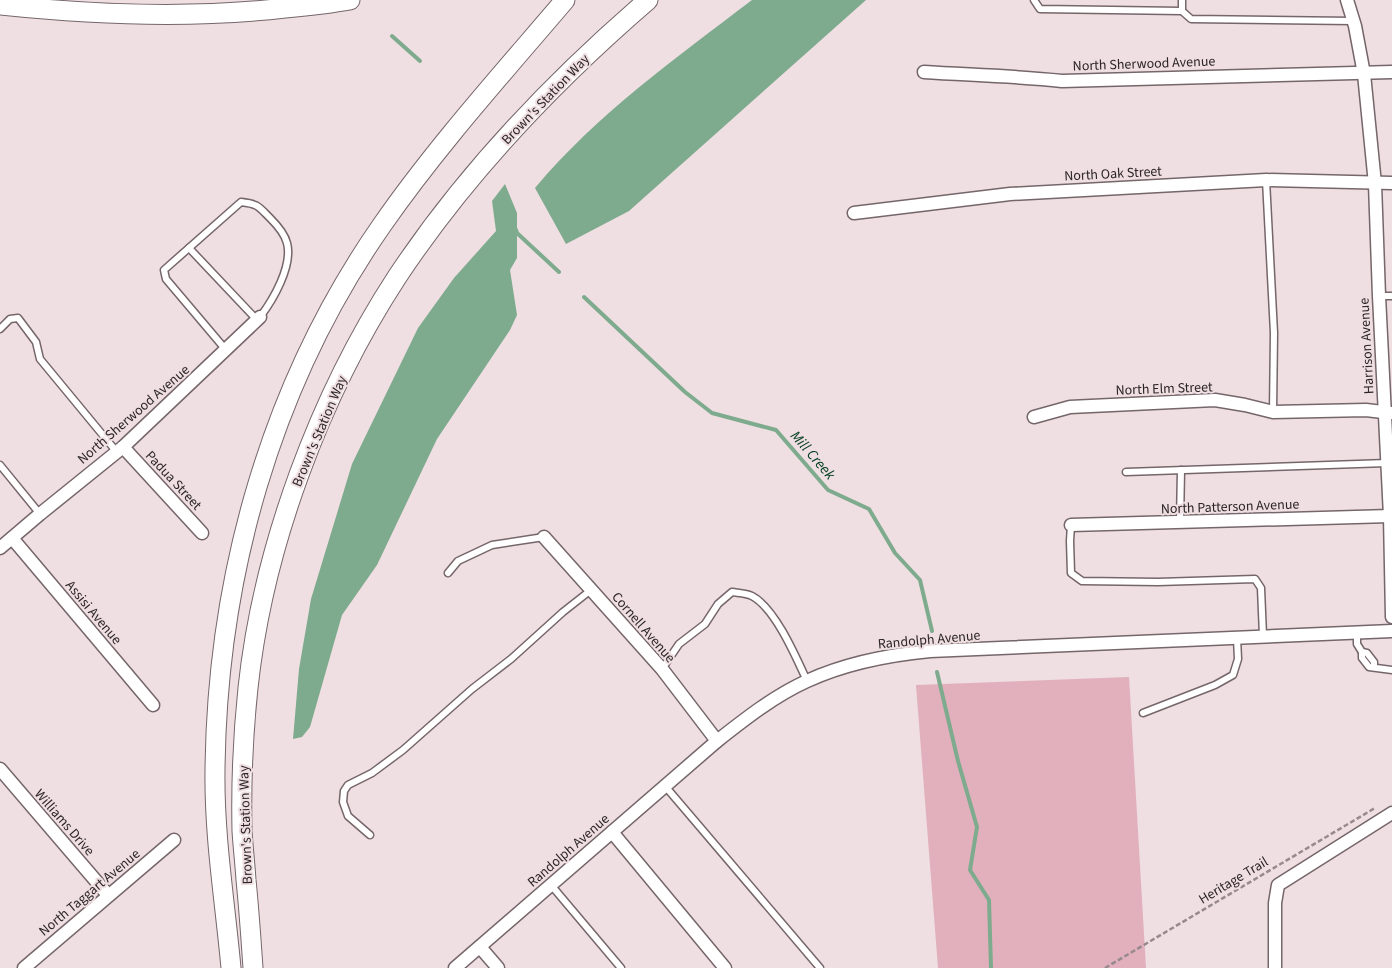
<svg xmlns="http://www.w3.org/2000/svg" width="1392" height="968" viewBox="0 0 1392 968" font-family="'Source Sans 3',sans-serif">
<rect width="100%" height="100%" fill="#efdee2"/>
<polygon fill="#e1b0bc" points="1129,677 1146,968 938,968 916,685"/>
<g fill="#7eab8d">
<path d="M752,0H866L629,211L566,244L535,188C597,114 676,58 752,0Z"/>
<polygon points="505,184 517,213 517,258 510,270 517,315 510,330 437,439 377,565 342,615 310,727 302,737 293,739 299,669 311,599 352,464 418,328 454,278 496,231 492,201"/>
</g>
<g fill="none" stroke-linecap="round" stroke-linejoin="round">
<g stroke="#7eab8d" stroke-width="4">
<polyline points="392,36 420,61"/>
<polyline points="516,230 517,233 559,272"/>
<polyline points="584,297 685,392 712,413 776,430 828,490 869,509 895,553 920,580 932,631"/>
<polyline points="937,672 958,761 977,827 970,870 989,900 991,968"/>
</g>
<defs>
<g id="service">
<polyline points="1034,0 1040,9 1182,11 1191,19 1353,21"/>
<polyline points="1182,11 1182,0"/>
<polyline points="1266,180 1274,333 1273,412"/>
<polyline points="189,248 257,320"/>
<polyline points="1379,296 1392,296"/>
<polyline points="0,329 10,319 18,318 36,342 40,359 116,451"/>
<path d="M226,350L166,279L164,270L241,202C258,204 258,206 270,218C276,224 285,235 287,243C293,266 273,300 260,317"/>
<polyline points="0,465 40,514"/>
<polyline points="1126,472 1387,463"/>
<polyline points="1180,522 1181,470"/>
<polyline points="1071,525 1070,541 1071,573 1082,581 1158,582 1255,579 1261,588 1263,636"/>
<polyline points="448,573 458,561 492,545 544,537"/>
<polyline points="1357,633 1357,644 1362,652"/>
<polyline points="1374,667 1374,662 1367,653 1362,652 1362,658 1369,667 1392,670"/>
<path d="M662,669L679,644L705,624L718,604L732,592C738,593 746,593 752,596C775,608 796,657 807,681"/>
<polyline points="1143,713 1215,685 1233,675 1238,659 1237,638"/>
<polyline points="665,786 820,968"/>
<polyline points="370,835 348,816 343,802 344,791 348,785 372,773 403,750 472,689 511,659 563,612 591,590"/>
<polyline points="551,885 621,968"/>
</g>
<g id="minor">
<polyline points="1347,0 1355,26 1364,74 1375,184 1379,296 1390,516 1392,617"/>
<path d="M924,72C970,75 1016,76 1062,81L1392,72"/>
<polyline points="854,213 1010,194 1266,180 1392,183"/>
<polyline points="1034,417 1070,407 1215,400 1245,405 1273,412 1366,410 1391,413"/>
<polyline points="123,447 202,533"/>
<polyline points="1071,525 1390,516"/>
<polyline points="544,537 662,669 717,741"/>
<polyline points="12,538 153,705"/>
<polyline points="0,548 40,514 123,447 260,317"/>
<polyline points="0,769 108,895"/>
<polyline points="612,832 725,968"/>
<polyline points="480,947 498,968"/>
<polyline points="24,968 174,840"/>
<path d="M455,968L717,741C745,719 774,696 807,681C846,663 888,655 930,651L1392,631"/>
<polyline points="1275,968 1275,903 1278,885 1392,813"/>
</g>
<g id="primary">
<path d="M0,5C95,15 190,19 285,8C307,6 328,4 350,0"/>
<path d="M231,968C225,902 214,836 215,770C217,577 271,384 382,225C437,146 503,73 565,0"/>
<path d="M253,968C251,939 249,909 246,880C245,864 243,847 242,831C241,783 243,735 248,688C263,547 320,395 397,277C466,173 554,81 648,0"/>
</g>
</defs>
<use href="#service" stroke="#75666a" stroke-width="9"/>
<use href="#minor" stroke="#75666a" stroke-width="15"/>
<use href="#primary" stroke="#75666a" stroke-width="21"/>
<polyline stroke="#968a8d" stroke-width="2.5" stroke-dasharray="5 2.5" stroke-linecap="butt" points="1105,968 1375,808"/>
<use href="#service" stroke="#fff" stroke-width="6"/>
<use href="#minor" stroke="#fff" stroke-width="12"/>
<use href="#primary" stroke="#fff" stroke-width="19"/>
</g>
<g text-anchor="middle" stroke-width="4" stroke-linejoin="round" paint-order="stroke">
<g font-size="14" fill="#2b2526" stroke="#efdee2">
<text transform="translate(1144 63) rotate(-2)" y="5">North Sherwood Avenue</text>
<text transform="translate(545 99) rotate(-46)" y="5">Brown's Station Way</text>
<text transform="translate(1113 173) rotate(-3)" y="5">North Oak Street</text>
<text transform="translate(1366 346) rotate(-93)" y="5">Harrison Avenue</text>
<text transform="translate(1164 388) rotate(-2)" y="5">North Elm Street</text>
<text transform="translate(133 414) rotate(-41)" y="5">North Sherwood Avenue</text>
<text transform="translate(319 431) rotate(-67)" y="5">Brown's Station Way</text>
<text transform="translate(174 480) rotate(47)" y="5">Padua Street</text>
<text transform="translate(1230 506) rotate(-2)" y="5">North Patterson Avenue</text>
<text transform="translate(94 612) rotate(50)" y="5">Assisi Avenue</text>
<text transform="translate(644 627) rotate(49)" y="5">Cornell Avenue</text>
<text transform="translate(929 639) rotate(-5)" y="5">Randolph Avenue</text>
<text transform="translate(65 822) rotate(49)" y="5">Williams Drive</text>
<text transform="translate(245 825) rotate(-92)" y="5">Brown's Station Way</text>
<text transform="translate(568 850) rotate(-41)" y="5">Randolph Avenue</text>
<text transform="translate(1233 880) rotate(-31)" y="5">Heritage Trail</text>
<text transform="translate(89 892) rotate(-40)" y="5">North Taggart Avenue</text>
</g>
<g font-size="15" font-style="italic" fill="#074124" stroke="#efdee2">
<text transform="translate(813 455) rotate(49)" y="5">Mill Creek</text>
</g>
</g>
</svg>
